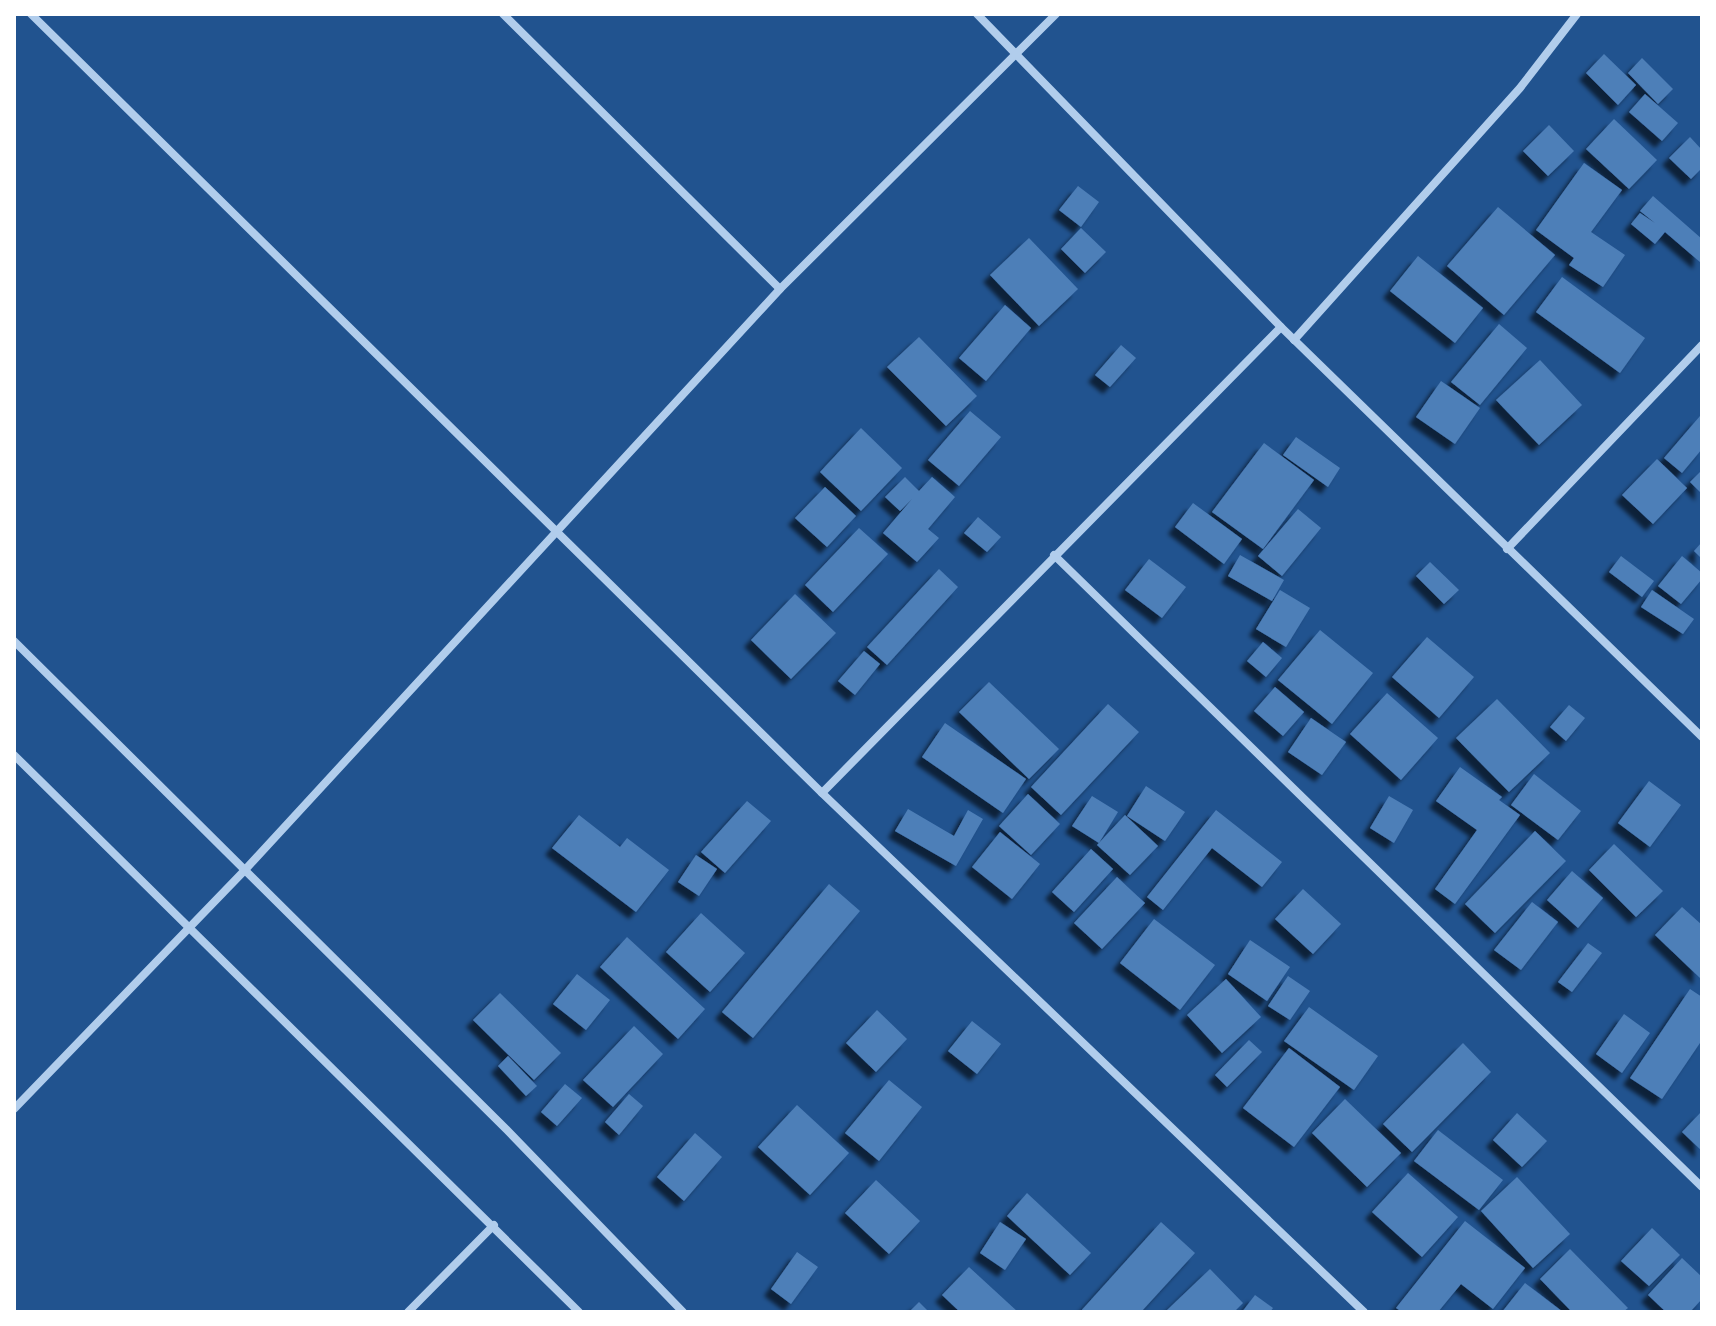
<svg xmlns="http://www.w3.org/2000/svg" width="1716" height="1326" viewBox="0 0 1716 1326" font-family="Commissioner,sans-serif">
<defs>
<filter id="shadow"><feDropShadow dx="-7" dy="7" stdDeviation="2" flood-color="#0009"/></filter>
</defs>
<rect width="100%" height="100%" fill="#21538f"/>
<g fill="#4e7fb8" filter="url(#shadow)">
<polygon points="1604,54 1636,85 1618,105 1586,73"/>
<polygon points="1642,58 1673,89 1658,104 1628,73"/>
<polygon points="1645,94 1678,123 1662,141 1629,112"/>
<polygon points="1614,119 1657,160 1629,189 1586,149"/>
<polygon points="1549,125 1574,151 1548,176 1523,151"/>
<polygon points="1690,137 1702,150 1702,168 1691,179 1669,158"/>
<polygon points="1584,163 1622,190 1591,232 1625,255 1603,287 1569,265 1574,258 1536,230"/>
<polygon points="1078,186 1099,202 1081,227 1059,210"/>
<polygon points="1653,196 1702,239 1700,262 1665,232 1655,244 1631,224 1640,213 1655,223 1640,211"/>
<polygon points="1498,207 1555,255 1504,315 1447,266"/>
<polygon points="1081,228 1106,252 1085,273 1061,249"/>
<polygon points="1029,238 1078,289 1039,326 990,275"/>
<polygon points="1418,256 1483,308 1455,343 1390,291"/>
<polygon points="1562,277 1645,338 1620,373 1536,312"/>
<polygon points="1005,305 1031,328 986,381 959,358"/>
<polygon points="1499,324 1527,348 1480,405 1451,382"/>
<polygon points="919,337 977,396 946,426 887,367"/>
<polygon points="1121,345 1136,358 1110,387 1095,375"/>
<polygon points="1540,360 1582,405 1539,445 1496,400"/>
<polygon points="1441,381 1480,408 1455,444 1416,417"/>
<polygon points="970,411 1001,437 959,486 928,460"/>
<polygon points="1700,416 1702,449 1682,473 1664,458"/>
<polygon points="861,428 902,468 861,511 820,472"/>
<polygon points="1296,437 1340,468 1328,487 1283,455"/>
<polygon points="1264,443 1314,480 1263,549 1212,512"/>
<polygon points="1657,459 1687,488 1653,524 1622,495"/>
<polygon points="1702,470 1702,494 1690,482"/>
<polygon points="905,477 919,491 932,477 955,497 928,529 939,538 917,562 883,533 912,499 900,511 885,497"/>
<polygon points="825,487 856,516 827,547 795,518"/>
<polygon points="1193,503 1242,539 1224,564 1175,527"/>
<polygon points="1298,509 1321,528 1282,576 1258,556"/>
<polygon points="978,517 1001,537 987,552 964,533"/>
<polygon points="859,528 888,554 833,612 805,585"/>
<polygon points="1702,542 1702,559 1694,551"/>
<polygon points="1240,555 1284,580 1272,601 1228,576"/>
<polygon points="1621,556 1654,581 1642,597 1609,572"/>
<polygon points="1682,556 1702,573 1702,579 1681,604 1658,586"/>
<polygon points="1149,559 1186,587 1162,618 1125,590"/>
<polygon points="1430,562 1459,590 1444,604 1416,576"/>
<polygon points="939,569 958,587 887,665 867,647"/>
<polygon points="1280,590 1310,608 1286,647 1256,629"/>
<polygon points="1652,590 1694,619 1683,634 1641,607"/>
<polygon points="795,594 836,633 791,679 751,640"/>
<polygon points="1320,630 1373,673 1332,724 1278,680"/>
<polygon points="1427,637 1474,677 1439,718 1392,677"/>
<polygon points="1263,642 1282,658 1266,677 1247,661"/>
<polygon points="864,651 880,664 855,695 838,681"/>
<polygon points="989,682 1059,749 1029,779 959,712"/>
<polygon points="1275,687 1304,712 1283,736 1254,711"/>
<polygon points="1387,693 1438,738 1401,780 1350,734"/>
<polygon points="1497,699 1550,753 1509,792 1456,738"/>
<polygon points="1108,704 1139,732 1061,815 1031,787"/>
<polygon points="1569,705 1585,718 1566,741 1550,727"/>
<polygon points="1311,718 1346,742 1322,775 1288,752"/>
<polygon points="945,723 1026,779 1003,813 922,757"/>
<polygon points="1460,767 1502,797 1499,800 1520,815 1455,904 1435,889 1477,830 1436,801"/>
<polygon points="1534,774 1581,811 1558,840 1511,805"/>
<polygon points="1649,781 1681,805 1650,847 1618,823"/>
<polygon points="1146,786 1185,812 1165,841 1127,816"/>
<polygon points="1028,794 1060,824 1031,855 999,826"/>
<polygon points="1092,796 1118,812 1099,843 1072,826"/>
<polygon points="1389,796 1413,810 1394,843 1370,828"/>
<polygon points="747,801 771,821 725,873 701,852"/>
<polygon points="908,809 954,836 968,810 983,819 956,866 895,831"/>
<polygon points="1216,810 1282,862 1262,887 1212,848 1163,910 1147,897"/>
<polygon points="579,815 620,847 627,838 669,870 636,912 552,848"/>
<polygon points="1125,815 1158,846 1130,875 1097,845"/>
<polygon points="1535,831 1566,861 1495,933 1465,904"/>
<polygon points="1000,832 1040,864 1012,899 972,867"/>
<polygon points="1614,844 1663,891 1636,917 1589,870"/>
<polygon points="1091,849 1113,869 1074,912 1052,892"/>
<polygon points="696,855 717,869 699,896 678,882"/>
<polygon points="1572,871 1603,898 1578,928 1547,900"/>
<polygon points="1117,877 1145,903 1102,949 1074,923"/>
<polygon points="829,884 860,911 753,1038 722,1012"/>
<polygon points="1303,889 1341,924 1313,954 1275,919"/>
<polygon points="1532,902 1558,922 1521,970 1494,950"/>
<polygon points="1682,907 1702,925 1700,978 1655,935"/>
<polygon points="701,913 745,953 710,992 666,952"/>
<polygon points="1154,919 1215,965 1180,1010 1120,963"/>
<polygon points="627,937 705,1009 678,1039 600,967"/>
<polygon points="1250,940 1290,967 1267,1001 1228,974"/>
<polygon points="1588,943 1602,953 1572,992 1558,982"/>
<polygon points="577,974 610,1000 586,1030 553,1004"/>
<polygon points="1288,976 1310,991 1290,1020 1268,1006"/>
<polygon points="1226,979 1261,1017 1222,1053 1187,1015"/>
<polygon points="1690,989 1702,997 1702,1040 1662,1099 1630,1078"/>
<polygon points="500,993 561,1053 534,1080 473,1020"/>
<polygon points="1309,1007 1378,1056 1354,1090 1284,1041"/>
<polygon points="877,1010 907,1039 876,1072 846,1043"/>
<polygon points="1624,1014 1650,1033 1622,1073 1596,1054"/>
<polygon points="972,1021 1001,1044 977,1074 948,1051"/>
<polygon points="634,1026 663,1054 613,1107 583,1080"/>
<polygon points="1249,1040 1262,1052 1227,1087 1215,1075"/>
<polygon points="1463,1043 1491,1072 1412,1152 1383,1124"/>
<polygon points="1289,1048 1340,1087 1294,1147 1243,1108"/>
<polygon points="508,1056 537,1086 526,1096 498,1066"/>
<polygon points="889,1080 922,1107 879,1161 845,1133"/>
<polygon points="565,1084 582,1098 557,1126 541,1112"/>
<polygon points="629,1094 643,1106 619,1135 605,1122"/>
<polygon points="1345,1099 1401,1153 1367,1187 1312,1133"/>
<polygon points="797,1105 849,1153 810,1195 758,1147"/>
<polygon points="1702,1111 1702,1151 1682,1132"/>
<polygon points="1517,1113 1547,1141 1522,1167 1493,1140"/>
<polygon points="1438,1130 1503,1180 1479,1210 1414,1161"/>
<polygon points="695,1133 722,1157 684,1201 657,1177"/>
<polygon points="1408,1173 1458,1217 1422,1257 1372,1212"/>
<polygon points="1517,1177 1570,1234 1533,1268 1481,1211"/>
<polygon points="876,1180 920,1221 889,1254 845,1213"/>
<polygon points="1027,1193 1091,1253 1070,1275 1007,1216"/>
<polygon points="1465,1221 1525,1268 1493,1309 1461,1284 1438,1312 1402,1312 1396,1308"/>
<polygon points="1000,1222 1026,1239 1005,1270 980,1253"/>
<polygon points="1161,1222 1195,1253 1141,1312 1080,1312"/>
<polygon points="1652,1228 1680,1255 1649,1286 1621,1261"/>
<polygon points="1570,1249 1628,1308 1623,1312 1572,1312 1540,1279"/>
<polygon points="797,1252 818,1267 791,1304 771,1289"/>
<polygon points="1682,1258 1702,1277 1702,1299 1690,1312 1666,1312 1648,1295"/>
<polygon points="969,1267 1018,1312 960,1312 942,1295"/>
<polygon points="1210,1269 1243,1303 1234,1312 1165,1312"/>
<polygon points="1525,1283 1563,1312 1502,1312"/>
<polygon points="1255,1295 1273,1308 1270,1312 1242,1312"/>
<polygon points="919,1302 929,1312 909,1312"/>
</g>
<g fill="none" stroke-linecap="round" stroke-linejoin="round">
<g stroke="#b1cdec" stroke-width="8">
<polyline points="31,14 822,793 1364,1312"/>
<polyline points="503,14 780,289"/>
<polyline points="977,14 1281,327 1702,737"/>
<polyline points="1294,340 1520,88 1577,14"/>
<polyline points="1507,549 1702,345"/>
<polyline points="1054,555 1702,1187"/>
<polyline points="14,641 507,1130 683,1312"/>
<polyline points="14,755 579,1312"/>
<polyline points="822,793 1281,327"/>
<polyline points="14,1109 244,871 780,289 1056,14"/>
<polyline points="408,1312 494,1225"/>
</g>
</g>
<rect width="1716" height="1326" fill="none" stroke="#ffffff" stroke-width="32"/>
</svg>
